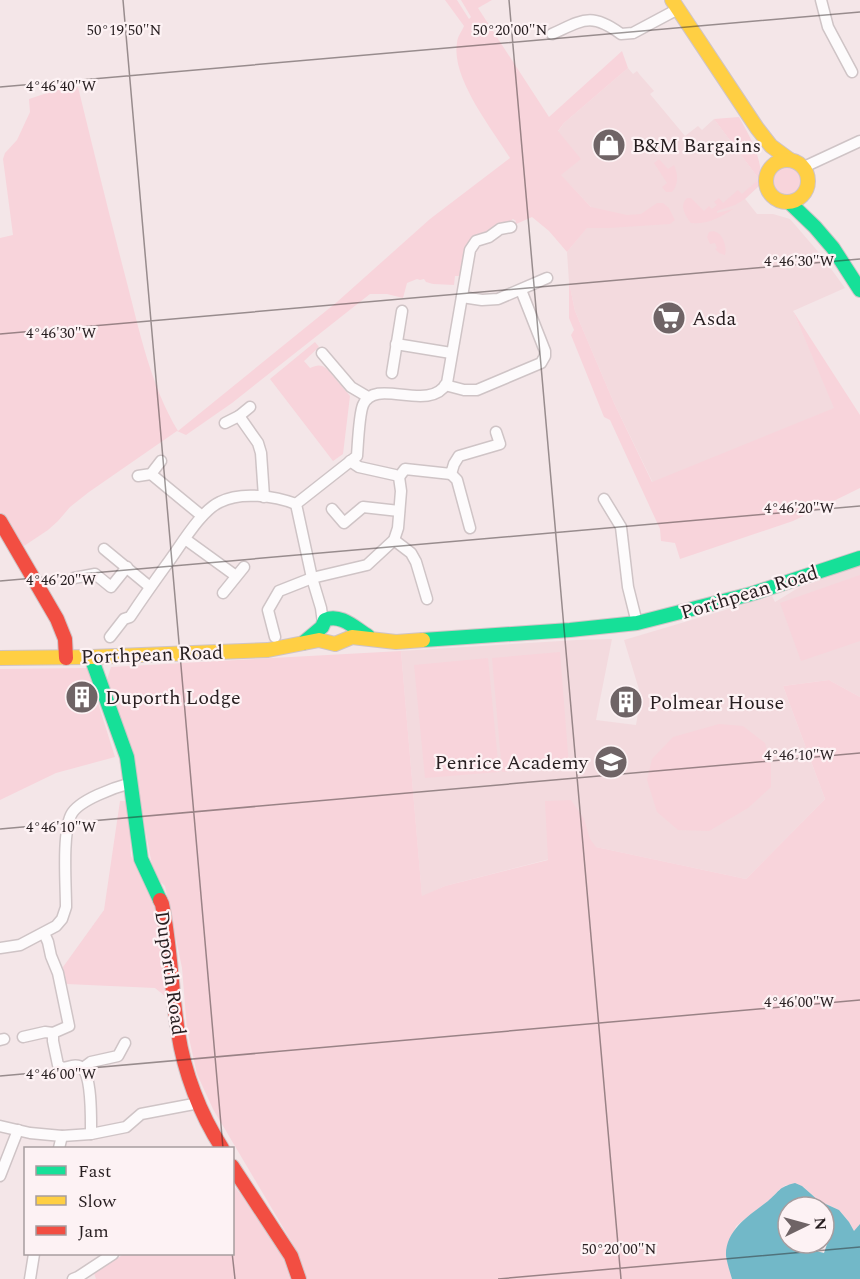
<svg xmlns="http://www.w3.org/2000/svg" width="860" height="1279" viewBox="0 0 860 1279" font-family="Spectral,serif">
<rect width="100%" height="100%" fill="#f4e6e8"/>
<g fill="#f3dade">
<polygon points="628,68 633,74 637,71 640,75 654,91 650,94 685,136 698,126 702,130 714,119 759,179 742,195 757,214 773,214 790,219 821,255 845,288 793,311 835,408 653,483 614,403 575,311 569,282 567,252 598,214 541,155 564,123"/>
<polygon points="860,566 860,697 829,680 783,686 825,799 746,879 596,847 445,886 422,897 401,651 577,640 612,639 596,720 636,725 641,696 624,640 772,596 775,602 798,588"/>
</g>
<g fill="#f8d4db">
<path d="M445,0H457L469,19L471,17L461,0H492L478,8L549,117L622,51L628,68L564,123L558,131L581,159L561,175L591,207L627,215L641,214L657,203H663L669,208L675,220L670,224L609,228H587L567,252L549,231L532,217L514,225L516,221L513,219L464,251L461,276H455L454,285L433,284L426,282L424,279L420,280L417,279L407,283L403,298L387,294H370L232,403L186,435L177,431L89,492L70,507L58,521L48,530L24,546L13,533L0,513V238L13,235L3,159L5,153L17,140L30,112L29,99L56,90L78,87C94,152 110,218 127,283C140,333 151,386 178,431L337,302L430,219L510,158C492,129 451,78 457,43C457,37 462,31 464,26Z"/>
<path d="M739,117C751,138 763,160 761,184L745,199L735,205L717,211V213L733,209C721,217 707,225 691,223C685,215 679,206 687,198H691L704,211L709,206L712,209L717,205L714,202L719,198L723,203L738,190L742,194L759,179L714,119Z"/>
<path d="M659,159L668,169L674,165C678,174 679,184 672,192H666L662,187L667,183L654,163Z"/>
<circle cx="786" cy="181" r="15"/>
<path d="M709,232C712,231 715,231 718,233C724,237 727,249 725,255L719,253L715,249L717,248L715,243L710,244L707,237Z"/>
<polygon points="569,282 575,311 614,403 652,482 834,408 793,311 860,415 860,488 793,521 680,559 675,543 661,541 660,529 610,420 604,417 571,335 574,330 569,318"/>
<path d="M315,342L319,347L304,361L310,368C317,365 321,364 327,369L350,396L343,454L333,461L270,379Z"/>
<polygon points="860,575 860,641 801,661 780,603"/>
<polygon points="401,651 422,896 445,886 548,860 545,801 571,800 584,819 590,839 596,847 746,879 825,799 783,686 829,680 860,697 860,1224 854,1232 849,1222 839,1210 819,1201 802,1186 786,1185 779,1190 771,1199 736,1226 726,1256 732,1279 96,1279 94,1273 124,1254 232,1254 233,1185 243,1197 278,1251 297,1251 213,1109 197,1074 187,1029 182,968 165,886 154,876 142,812 133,750 106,683 111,667"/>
<polygon points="560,652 569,766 502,772 492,658"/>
<polygon points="488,658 499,772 425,778 414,665"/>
<polygon points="87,668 115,757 56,773 0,800 0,669"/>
<polygon points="719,724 743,726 765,743 771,765 771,787 748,808 709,831 678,830 657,812 647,780 652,759 673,737"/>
<polygon points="120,801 128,801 131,856 159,908 170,1000 155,988 66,984 63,967 104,910"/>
</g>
<path fill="#72b8c8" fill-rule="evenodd" d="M795,1183L802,1186L819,1201L839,1210L849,1222L854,1231L860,1224V1279H732C730,1272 727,1263 726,1256C725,1230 750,1215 768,1201C779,1192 778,1187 795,1183ZM788,1207H824V1229L829,1238L824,1253L816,1251L811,1243H788Z"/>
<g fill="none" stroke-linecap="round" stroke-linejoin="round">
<defs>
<g id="street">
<polyline points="821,0 828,27 852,72"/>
<path d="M552,34C583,20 591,12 621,34L633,33L678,9"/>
<polyline points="804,167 860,141"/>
<polyline points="462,297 482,300 498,299 547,278"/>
<polyline points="396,344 451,353"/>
<polyline points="322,353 351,387 368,397"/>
<polyline points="392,373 402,311"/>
<polyline points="445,385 464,390 477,390 541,363 545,356 545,351 521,290"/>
<polyline points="239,416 250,407"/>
<polyline points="225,423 239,416 258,443 261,453 264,497"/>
<polyline points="151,474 202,516"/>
<polyline points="451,474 457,480 470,528"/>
<polyline points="138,476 151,474 161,461"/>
<polyline points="399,477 405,469 451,474 454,464 459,456 500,444 496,432"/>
<polyline points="604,499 621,527 628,587 637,623"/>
<polyline points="332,509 344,523 363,507 399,511"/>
<polyline points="185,539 236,576"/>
<polyline points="394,540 411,553 416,562 427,599"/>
<polyline points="104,549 150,587"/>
<polyline points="74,578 95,574 111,587 127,567"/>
<polyline points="223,593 244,567"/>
<path d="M323,623L321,608L312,578L296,504L357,456C358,443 359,415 363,405C375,376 429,414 447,383L470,250L476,241L489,237L500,229L511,227"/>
<path d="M110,637L124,619L130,617C142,599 154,582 167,564C180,547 200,511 220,502C241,491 275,496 296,504"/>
<polyline points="275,637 268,610 279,591 312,578 367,565 394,540 398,528 401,491 399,477 395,475 359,467 350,461"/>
<path d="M44,933L48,942L51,956L58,973L69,1026L53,1033V1041L58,1065L63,1068C69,1067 77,1063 82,1068C92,1077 91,1120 91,1134"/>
<path d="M0,948L20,945L56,926L62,919L66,907C66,885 62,834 71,815C78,800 116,787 131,783"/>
<polyline points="23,1037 45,1032 53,1033"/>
<polyline points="0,1040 4,1039"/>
<polyline points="83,1068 91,1062 118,1056 125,1043"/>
<polyline points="0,1126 30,1133 62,1136 91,1134 126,1127 141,1114 199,1103"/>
<polyline points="59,1148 62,1136"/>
<polyline points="0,1176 18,1130"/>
<polyline points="30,1279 34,1254"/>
<polyline points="73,1279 78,1277 113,1254"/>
</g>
<g id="fast">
<polyline points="789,202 815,227 833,248 860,290"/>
<polyline points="423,640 570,630 637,623 751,594 860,558"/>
<path d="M303,643L322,627L325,620C340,613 355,628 368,636"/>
<polyline points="91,657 127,757 141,859 160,900"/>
</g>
<g id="slow">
<polyline points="672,0 757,128 771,146 790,160"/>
<circle cx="787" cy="181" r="21"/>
<polyline points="0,658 91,657 268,650 319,640 335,644 352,637 396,642 423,640"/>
</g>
<g id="jam">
<polyline points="0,521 57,619 65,639 66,658"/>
<path d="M160,900L162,904C171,947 171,989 178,1032C184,1072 200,1114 222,1148"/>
<polyline points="232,1166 291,1256 299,1279"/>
</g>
</defs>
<use href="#street" stroke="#cfc4c6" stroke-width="13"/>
<use href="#fast" stroke="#cfc4c6" stroke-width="16"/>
<use href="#slow" stroke="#cfc4c6" stroke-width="16"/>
<use href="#jam" stroke="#cfc4c6" stroke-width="16"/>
<use href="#street" stroke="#fdfbfc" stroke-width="10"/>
<use href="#fast" stroke="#16e098" stroke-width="14"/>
<use href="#slow" stroke="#ffcf43" stroke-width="14"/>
<use href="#jam" stroke="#f24e42" stroke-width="14"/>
</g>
<path fill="none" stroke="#271e20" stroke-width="1.5" stroke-opacity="0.45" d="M123,0L223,1148M509,0L621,1279M0,87L860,12M0,334L860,259M0,581L860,506M0,829L860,753M0,1076L860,1000M232,1252L235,1279M498,1279L860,1247"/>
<defs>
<symbol id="shop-disc" viewBox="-11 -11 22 22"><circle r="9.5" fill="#6f6466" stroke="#fdf2f4"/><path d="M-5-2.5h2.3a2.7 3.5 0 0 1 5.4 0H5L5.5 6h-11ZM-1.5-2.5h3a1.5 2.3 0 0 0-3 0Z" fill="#fff"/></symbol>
<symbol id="supermarket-disc" viewBox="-11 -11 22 22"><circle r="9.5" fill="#6f6466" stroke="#fdf2f4"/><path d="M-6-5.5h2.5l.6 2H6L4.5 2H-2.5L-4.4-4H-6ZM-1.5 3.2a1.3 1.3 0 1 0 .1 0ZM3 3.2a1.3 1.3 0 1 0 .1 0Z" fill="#fff"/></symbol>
<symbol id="building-disc" viewBox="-11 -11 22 22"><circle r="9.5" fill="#6f6466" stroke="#fdf2f4"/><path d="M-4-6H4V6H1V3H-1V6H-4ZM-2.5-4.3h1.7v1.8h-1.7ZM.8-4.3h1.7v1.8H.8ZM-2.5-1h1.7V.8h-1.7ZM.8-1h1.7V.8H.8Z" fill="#fff"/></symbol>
<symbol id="school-disc" viewBox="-11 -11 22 22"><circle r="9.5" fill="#6f6466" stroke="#fdf2f4"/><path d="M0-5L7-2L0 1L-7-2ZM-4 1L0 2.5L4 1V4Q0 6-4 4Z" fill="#fff"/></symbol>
</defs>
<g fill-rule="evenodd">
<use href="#shop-disc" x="590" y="126" width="38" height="38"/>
<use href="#supermarket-disc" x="650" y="299" width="38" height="38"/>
<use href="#building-disc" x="63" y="678" width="38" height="38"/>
<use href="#building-disc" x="607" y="683" width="38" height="38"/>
<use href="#school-disc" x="592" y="743" width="38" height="38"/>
</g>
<g text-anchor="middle" stroke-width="4.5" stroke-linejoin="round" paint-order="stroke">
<g font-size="20" fill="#271e20" stroke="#fdf2f4" text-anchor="start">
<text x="632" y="152">B&amp;M Bargains</text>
<text x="692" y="325">Asda</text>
<text x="105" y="704">Duporth Lodge</text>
<text x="649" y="709">Polmear House</text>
<text x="588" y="769" text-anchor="end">Penrice Academy</text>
</g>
<g font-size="20" fill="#271e20" stroke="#fdf2f4">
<text transform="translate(749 592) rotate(-17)" y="7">Porthpean Road</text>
<text transform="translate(152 654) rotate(-2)" y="7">Porthpean Road</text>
<text transform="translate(171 973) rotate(82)" y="7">Duporth Road</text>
</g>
</g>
<g font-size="15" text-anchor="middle" fill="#271e20" stroke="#fdf2f4" stroke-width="4.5" stroke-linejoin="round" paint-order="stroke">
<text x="124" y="35">50°19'50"N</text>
<text x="510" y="35">50°20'00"N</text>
<text x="61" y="91">4°46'40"W</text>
<text x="799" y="266">4°46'30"W</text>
<text x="61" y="338">4°46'30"W</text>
<text x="799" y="513">4°46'20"W</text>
<text x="61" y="585">4°46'20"W</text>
<text x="799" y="760">4°46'10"W</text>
<text x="61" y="832">4°46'10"W</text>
<text x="799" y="1007">4°46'00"W</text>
<text x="61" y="1079">4°46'00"W</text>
<text x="619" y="1254">50°20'00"N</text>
</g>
<rect x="24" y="1147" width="210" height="108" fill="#fdf2f4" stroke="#a79d9f" stroke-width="1.5"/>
<rect x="36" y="1166" width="30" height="9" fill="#16e098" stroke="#a79d9f" stroke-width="1.5"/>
<text x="78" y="1177" font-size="18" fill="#271e20">Fast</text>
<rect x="36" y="1196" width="30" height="9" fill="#ffcf43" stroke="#a79d9f" stroke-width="1.5"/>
<text x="78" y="1207" font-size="18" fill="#271e20">Slow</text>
<rect x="36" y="1226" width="30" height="9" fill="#f24e42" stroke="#a79d9f" stroke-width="1.5"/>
<text x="78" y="1237" font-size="18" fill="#271e20">Jam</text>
<g transform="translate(806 1225) rotate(85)"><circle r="28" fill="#fdf2f4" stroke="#a79d9f" stroke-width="1.5"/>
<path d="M0-4.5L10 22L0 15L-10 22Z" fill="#6f6466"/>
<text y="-9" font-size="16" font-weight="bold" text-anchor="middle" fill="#271e20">N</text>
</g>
</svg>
